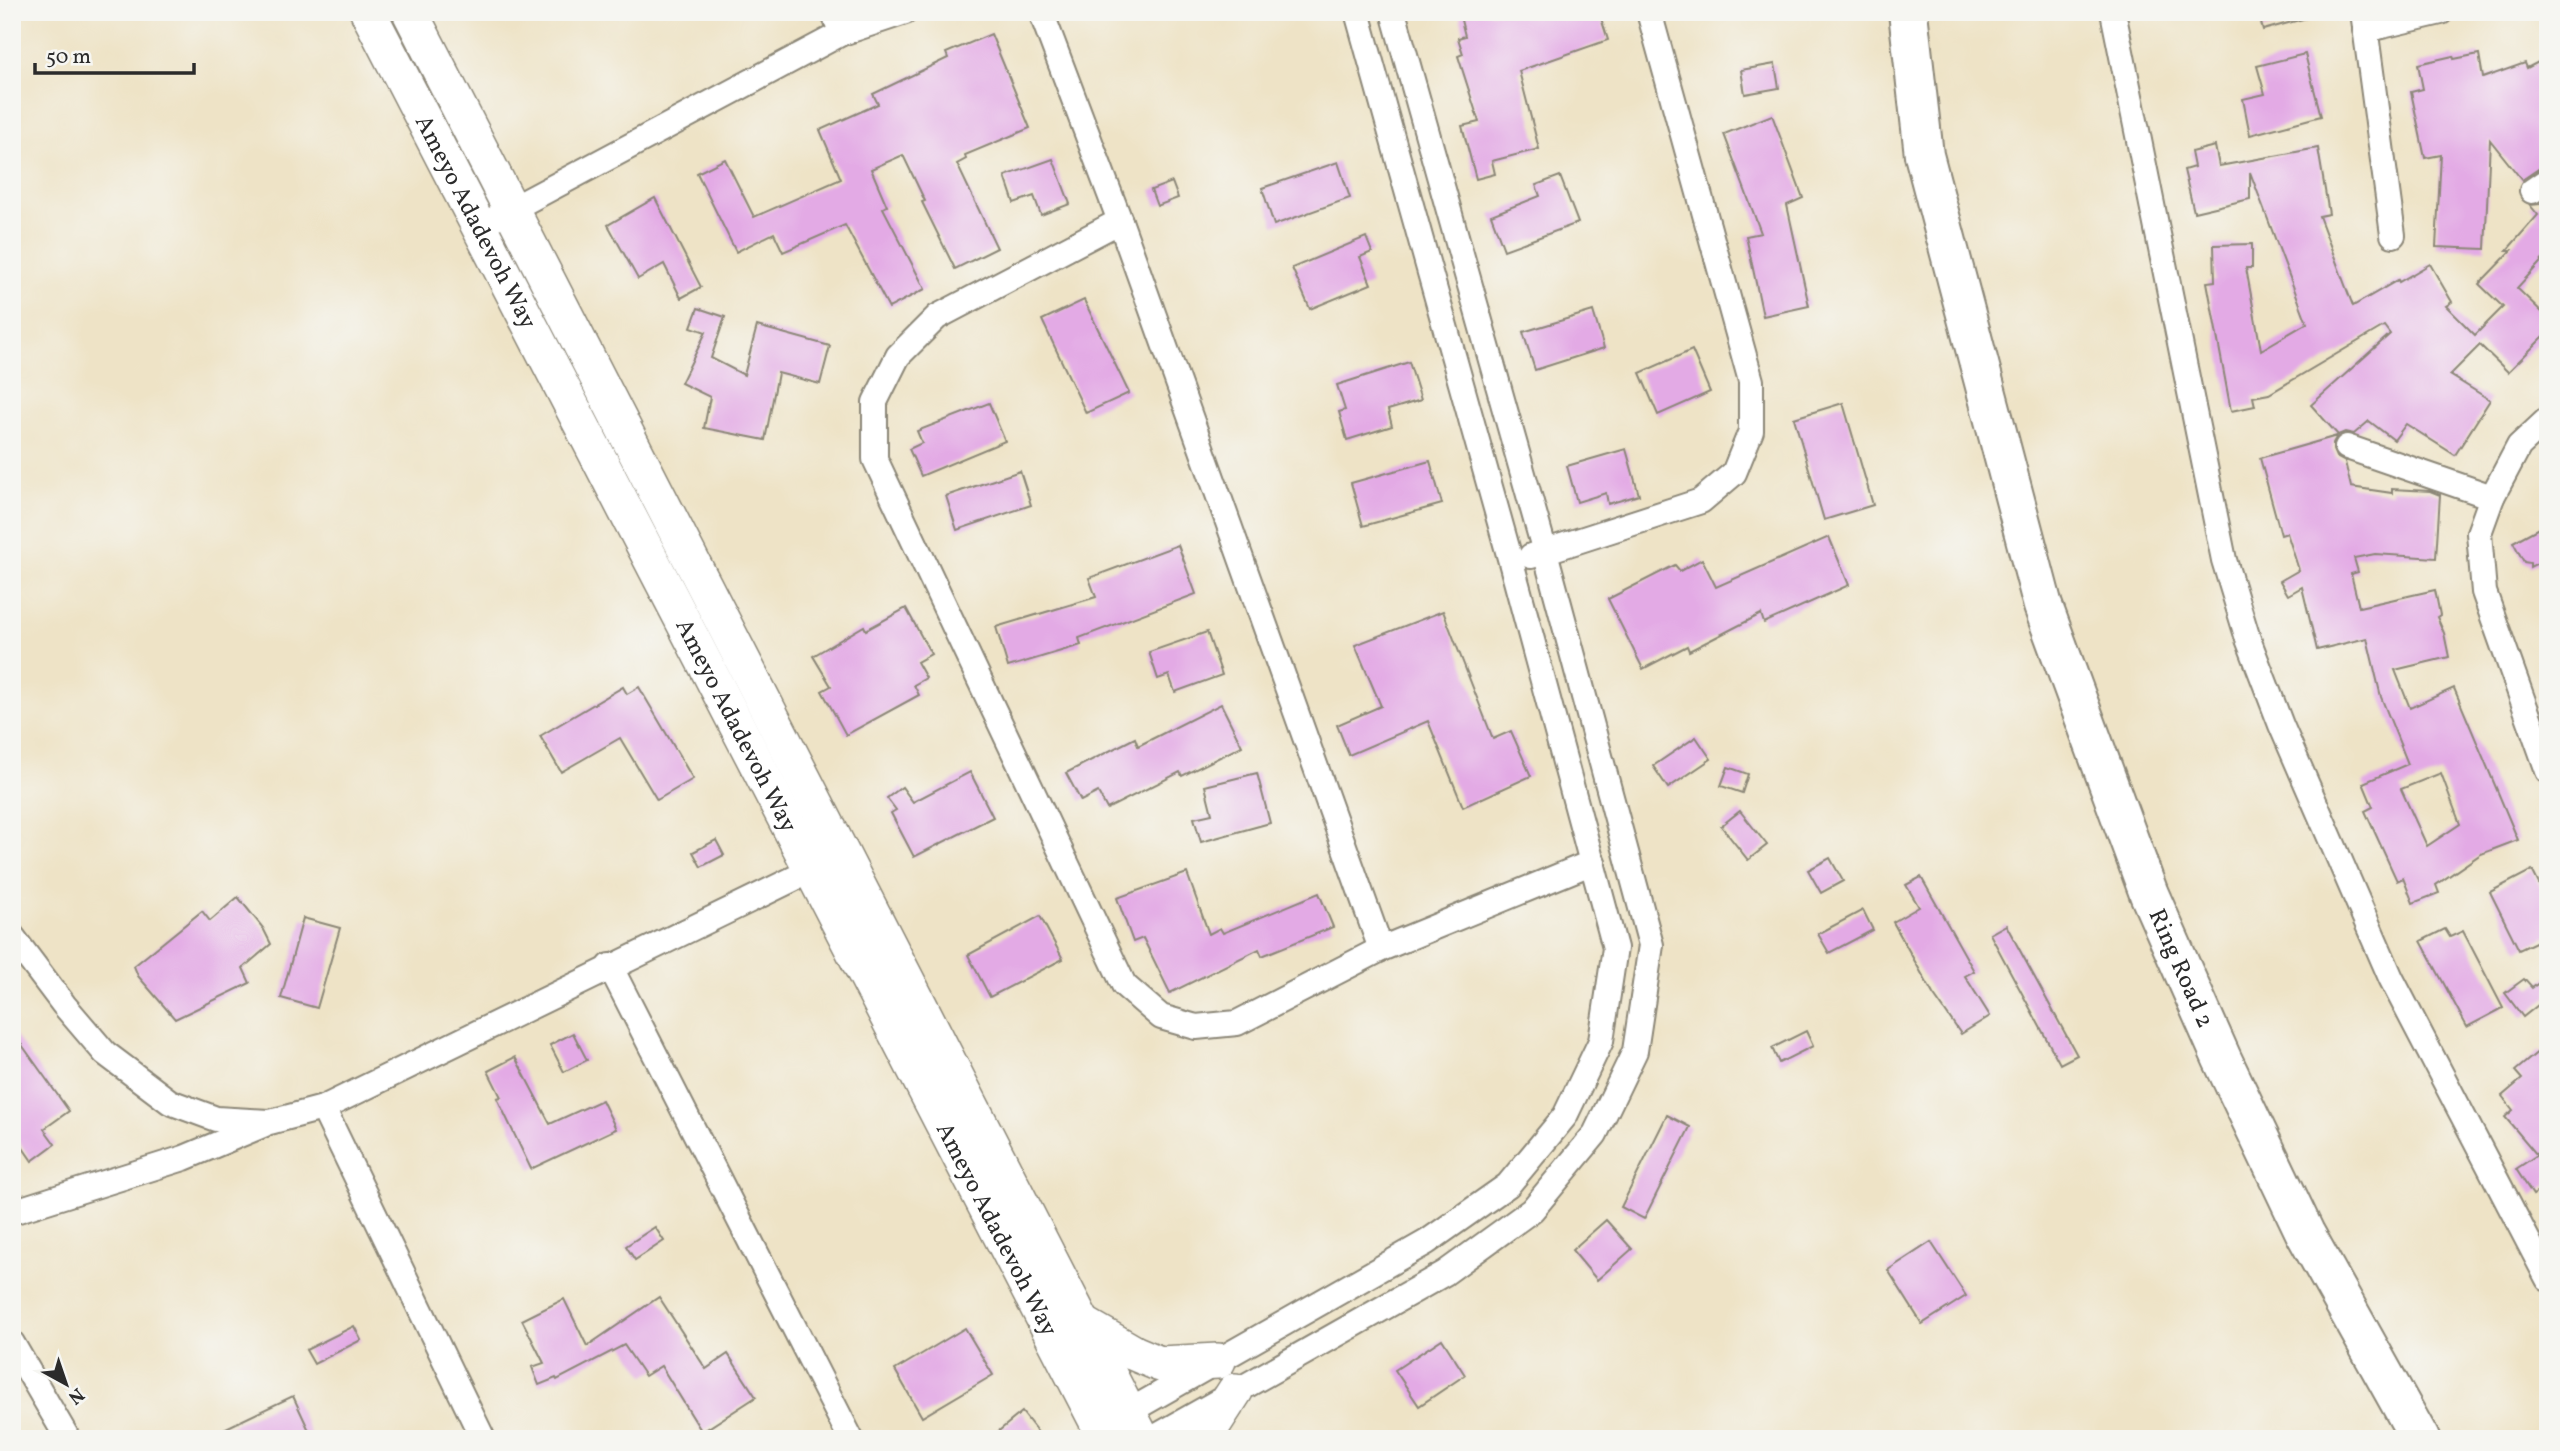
<svg xmlns="http://www.w3.org/2000/svg" width="2560" height="1451" viewBox="0 0 2560 1451" font-family="Vollkorn,serif">
<rect width="100%" height="100%" fill="#f6f6f2"/>
<filter id="ink" filterUnits="userSpaceOnUse"><feTurbulence type="fractalNoise" baseFrequency=".0143" numOctaves="2"/><feDisplacementMap in="SourceGraphic" scale="14" xChannelSelector="R" yChannelSelector="G"/><feConvolveMatrix kernelMatrix="1 2 1 2 8 2 1 2 1" color-interpolation-filters="sRGB"/></filter>
<filter id="wash" filterUnits="userSpaceOnUse"><feTurbulence type="fractalNoise" baseFrequency=".00686" numOctaves="4" result="noise"/><feDisplacementMap in="SourceGraphic" scale="28" xChannelSelector="R" yChannelSelector="G"/><feGaussianBlur stdDeviation="1.57" result="paint"/><feColorMatrix in="noise" values="0 0 0 0 0 0 0 0 0 0 0 0 0 0 0 0 0 1.4 0 .05"/><feComposite in="paint" operator="in"/></filter>
<g filter="url(#wash)">
<rect width="100%" height="100%" fill="#eee3c6"/>
<g id="blocks">
<g fill="#e3aae5" fill-rule="evenodd">
<polygon points="1459,12 1599,12 1608,40 1519,71 1539,149 1492,161 1495,174 1476,179 1462,126 1479,122 1458,56 1463,54 1458,38 1465,36"/>
<polygon points="2258,12 2309,12 2310,17 2263,30"/>
<polygon points="991,34 1030,128 965,155 966,159 957,164 997,248 955,269 922,202 925,201 903,155 871,169 887,206 883,208 925,289 889,308 845,225 783,252 774,233 736,252 697,173 725,159 754,217 841,179 820,130 878,104 873,94 948,58 946,53"/>
<polygon points="2305,54 2321,116 2250,135 2243,99 2265,94 2257,66"/>
<polygon points="2479,54 2483,78 2525,63 2527,68 2548,57 2548,165 2540,168 2522,180 2490,140 2485,249 2436,247 2441,155 2425,158 2411,92 2423,89 2418,64 2453,56 2454,59"/>
<polygon points="1775,64 1779,88 1745,94 1741,70"/>
<polygon points="1772,115 1803,198 1787,205 1809,306 1763,316 1746,236 1761,233 1724,134"/>
<polygon points="2215,146 2219,166 2318,148 2329,214 2319,216 2353,306 2398,280 2399,282 2430,264 2452,302 2446,306 2475,335 2503,307 2479,284 2512,250 2507,250 2538,215 2530,205 2540,204 2548,198 2548,254 2517,288 2548,318 2548,332 2508,372 2480,345 2450,375 2490,400 2455,455 2406,424 2394,440 2369,421 2354,434 2345,432 2338,435 2311,405 2390,334 2384,326 2269,394 2253,397 2255,406 2231,411 2207,282 2215,281 2214,245 2252,244 2252,268 2246,268 2261,350 2307,323 2250,172 2250,199 2194,212 2184,170 2194,167 2191,152"/>
<polygon points="1053,159 1070,204 1041,215 1034,196 1014,203 1005,176"/>
<polygon points="1338,162 1350,198 1274,225 1262,188"/>
<polygon points="1560,176 1578,223 1504,250 1491,215 1540,196 1536,185"/>
<polygon points="1172,182 1178,198 1157,206 1151,190"/>
<polygon points="655,198 701,287 681,298 664,264 638,279 608,225"/>
<polygon points="1366,237 1372,252 1360,257 1371,284 1310,309 1292,268"/>
<polygon points="1084,300 1129,393 1086,413 1042,320"/>
<polygon points="698,308 725,317 711,358 744,375 757,326 830,346 820,384 778,373 765,440 704,428 710,397 681,383 706,332 691,327"/>
<polygon points="1593,311 1604,348 1535,370 1523,332"/>
<polygon points="1692,350 1710,392 1658,415 1640,373"/>
<polygon points="1409,362 1421,400 1388,410 1392,426 1347,440 1339,412 1345,410 1337,385"/>
<polygon points="989,403 1005,441 921,476 909,449 922,443 917,431"/>
<polygon points="1843,403 1873,505 1824,520 1794,418"/>
<path d="M2337,436L2333,443V450L2336,457L2345,462L2351,487L2392,493V489L2430,491L2440,495L2436,558L2375,554L2354,558L2358,572L2351,574L2359,607L2435,590L2440,615L2437,617L2444,633L2449,657L2395,670L2410,708L2454,688L2518,840L2481,854L2436,885L2439,893L2413,903L2403,878L2397,881L2365,811L2373,807L2363,783L2408,764L2381,697L2367,638L2317,650L2302,587L2288,595L2280,581L2299,570L2287,533L2281,535L2260,458ZM2441,773L2460,824L2427,846L2401,789Z"/>
<polygon points="1626,449 1639,495 1608,504 1606,493 1577,502 1567,466"/>
<polygon points="1430,461 1442,504 1363,526 1351,483"/>
<polygon points="1020,471 1031,505 957,530 946,496"/>
<polygon points="2548,523 2548,558 2530,567 2530,563 2524,562 2513,542"/>
<polygon points="1829,537 1849,585 1764,623 1761,614 1689,651 1687,646 1643,669 1608,599 1675,565 1680,571 1702,559 1716,587"/>
<polygon points="1178,545 1196,594 1079,638 1081,645 1008,667 996,627 1096,597 1089,578"/>
<polygon points="906,608 931,654 917,662 926,678 914,685 919,695 846,735 822,691 831,686 813,656 864,626 866,630"/>
<polygon points="1443,611 1493,739 1511,731 1531,776 1463,807 1428,721 1349,755 1337,725 1381,706 1355,645"/>
<polygon points="1207,632 1222,675 1175,692 1169,675 1158,679 1149,652"/>
<polygon points="623,687 627,694 639,687 693,779 657,800 620,738 561,772 540,736"/>
<polygon points="1221,704 1242,746 1182,776 1180,772 1107,809 1098,792 1081,801 1066,773 1135,738 1138,746"/>
<polygon points="1696,737 1711,759 1668,788 1653,766"/>
<polygon points="1728,767 1748,774 1742,793 1721,786"/>
<polygon points="970,772 993,817 914,857 891,813 896,810 887,798 902,787 913,802"/>
<polygon points="1257,773 1270,823 1201,842 1194,818 1212,814 1205,786"/>
<polygon points="1740,811 1767,845 1748,860 1721,826"/>
<polygon points="716,840 724,855 701,867 693,852"/>
<polygon points="1830,858 1843,881 1821,893 1808,870"/>
<polygon points="2532,870 2548,902 2548,936 2519,950 2490,892"/>
<polygon points="1187,873 1209,934 1220,928 1223,933 1319,893 1333,927 1262,956 1259,949 1170,993 1143,938 1133,942 1117,898"/>
<polygon points="1921,877 1974,971 1965,976 1990,1016 1961,1034 1933,994 1893,922 1919,907 1906,885"/>
<polygon points="238,897 263,928 271,944 243,968 250,983 175,1019 138,976 134,966 202,911 210,921"/>
<polygon points="1863,910 1873,930 1829,953 1818,934"/>
<polygon points="1040,916 1063,959 990,997 968,955"/>
<polygon points="303,918 340,928 317,1008 281,998"/>
<polygon points="2006,925 2077,1055 2060,1064 1990,934"/>
<polygon points="2445,929 2450,937 2463,931 2503,1008 2467,1027 2421,941"/>
<polygon points="2548,976 2548,997 2523,1017 2505,993 2524,979 2532,988"/>
<polygon points="12,1031 69,1111 44,1129 55,1144 32,1161 12,1132"/>
<polygon points="1806,1031 1813,1046 1779,1063 1772,1048"/>
<polygon points="573,1033 587,1060 564,1072 550,1045"/>
<polygon points="2539,1051 2548,1061 2548,1185 2533,1195 2516,1169 2537,1155 2505,1117 2513,1110 2502,1096 2522,1079 2515,1071"/>
<polygon points="515,1057 550,1124 602,1100 616,1129 531,1169 497,1098 501,1097 488,1071"/>
<polygon points="1667,1115 1690,1127 1644,1219 1621,1207"/>
<polygon points="1606,1220 1632,1249 1597,1280 1572,1250"/>
<polygon points="655,1227 664,1241 635,1260 626,1246"/>
<polygon points="1931,1242 1966,1296 1922,1324 1888,1270"/>
<polygon points="659,1297 706,1369 728,1354 756,1397 702,1432 661,1366 645,1376 624,1345 557,1380 556,1378 539,1385 532,1367 544,1363 522,1320 564,1299 587,1346"/>
<polygon points="354,1326 361,1340 314,1364 306,1350"/>
<polygon points="965,1328 993,1375 922,1417 895,1370"/>
<polygon points="1442,1339 1465,1375 1419,1406 1395,1370"/>
<polygon points="293,1396 313,1439 203,1439"/>
<polygon points="1022,1412 1043,1439 989,1439"/>
</g>
</g>
</g>
<g filter="url(#ink)">
<use href="#blocks" fill-opacity="0" stroke="#8c8778" stroke-width="2"/>
<g fill="none" stroke-linecap="round" stroke-linejoin="round">
<defs>
<g id="street">
<polyline points="833,12 842,33"/>
<polyline points="1041,12 1120,221 1381,949"/>
<polyline points="2113,12 2224,560 2248,639 2281,725 2391,978 2548,1279"/>
<polyline points="2363,12 2393,235"/>
<polyline points="2365,30 2441,12"/>
<polyline points="2532,191 2548,180"/>
<polyline points="497,217 842,33 905,12"/>
<polyline points="1120,221 937,317 898,356 875,402 875,459 1124,985 1161,1017 1196,1027 1237,1023 1381,949 1593,862"/>
<polyline points="2548,419 2519,446 2492,497 2479,533 2484,592 2548,771"/>
<polyline points="2347,447 2492,497"/>
<polyline points="1531,556 1701,501 1734,473 1751,431 1751,381 1649,12"/>
<polyline points="12,936 64,1005 105,1053 170,1102 216,1119 270,1122 323,1108 826,863"/>
<polyline points="610,966 851,1439"/>
<polyline points="323,1108 483,1439"/>
<polyline points="12,1212 184,1158 263,1125"/>
<polyline points="12,1343 68,1439"/>
<polyline points="1114,1420 1427,1242 1508,1185 1565,1116 1601,1041 1615,948 1511,562 1357,12"/>
<polyline points="1152,1439 1445,1273 1532,1210 1595,1134 1635,1051 1651,945 1545,552 1393,12"/>
</g>
<g id="secondary">
<path id="s1" d="M368,12L1106,1439"/>
<polyline points="410,12 1142,1439"/>
<polyline points="1082,1323 1134,1353 1160,1364 1218,1361"/>
<polyline points="1204,1439 1235,1391"/>
</g>
<g id="primary">
<path id="s2" d="M1908,12L1924,155L2043,606L2149,894L2222,1059L2305,1233L2420,1439"/>
</g>
</defs>
<use href="#street" stroke="#8c8778" stroke-width="28"/>
<use href="#secondary" stroke="#8c8778" stroke-width="38"/>
<use href="#primary" stroke="#8c8778" stroke-width="42"/>
<use href="#street" stroke="#fff" stroke-width="24"/>
<use href="#secondary" stroke="#fff" stroke-width="35"/>
<use href="#primary" stroke="#fff" stroke-width="38"/>
</g>
</g>
<g text-anchor="middle" stroke-width="7" stroke-linejoin="round" paint-order="stroke">
<g font-size="24" fill="#2b2b2b" stroke="#f6f6f2">
<text dy="8" stroke="none"><textPath href="#s1" startOffset="236">Ameyo Adadevoh Way</textPath></text>
<text dy="8" stroke="none"><textPath href="#s1" startOffset="803">Ameyo Adadevoh Way</textPath></text>
<text dy="8" stroke="none"><textPath href="#s2" startOffset="998">Ring Road 2</textPath></text>
<text dy="8" stroke="none"><textPath href="#s1" startOffset="1370">Ameyo Adadevoh Way</textPath></text>
</g>
</g>
<rect width="2560" height="1451" fill="none" stroke="#f6f6f2" stroke-width="42"/>
<g transform="translate(66 1384) rotate(140)" stroke="#f6f6f2" stroke-width="5" paint-order="stroke">
<path d="M0-5L12 26L0 18L-12 26Z" fill="#2b2b2b"/>
<text y="-10" font-size="19" font-weight="bold" text-anchor="middle" fill="#2b2b2b">N</text>
</g>
<path d="M35 63v10h159v-10" fill="none" stroke="#2b2b2b" stroke-width="3.5"/>
<text x="46" y="63" font-size="21" fill="#2b2b2b" stroke="#f6f6f2" stroke-width="5" paint-order="stroke">50 m</text>
</svg>
